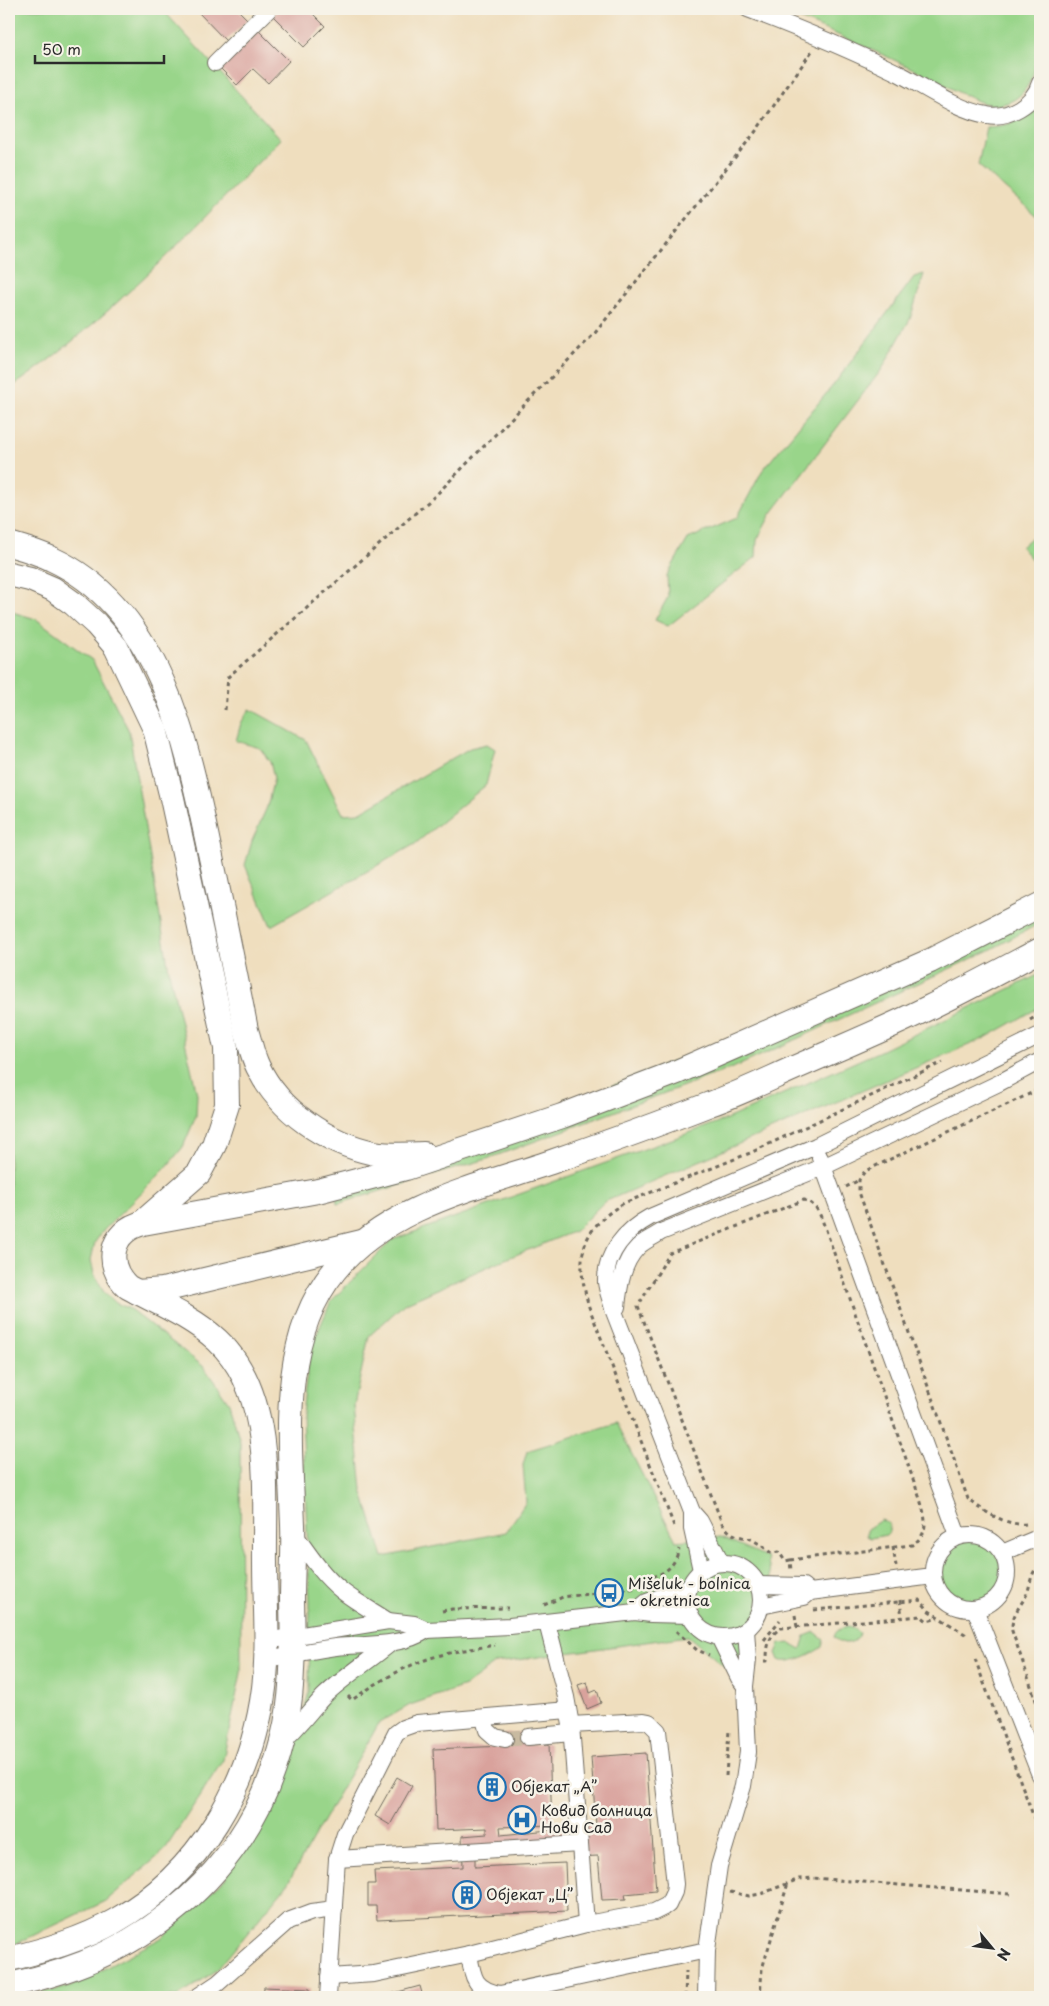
<svg xmlns="http://www.w3.org/2000/svg" width="1049" height="2006" viewBox="0 0 1049 2006" font-family="'Playpen Sans',sans-serif">
<rect width="100%" height="100%" fill="#f7f3e8"/>
<filter id="ink" filterUnits="userSpaceOnUse"><feTurbulence type="fractalNoise" baseFrequency=".02" numOctaves="2"/><feDisplacementMap in="SourceGraphic" scale="10" xChannelSelector="R" yChannelSelector="G"/><feConvolveMatrix kernelMatrix="1 2 1 2 8 2 1 2 1" color-interpolation-filters="sRGB"/></filter>
<filter id="wash" filterUnits="userSpaceOnUse"><feTurbulence type="fractalNoise" baseFrequency=".0096" numOctaves="4" result="noise"/><feDisplacementMap in="SourceGraphic" scale="20" xChannelSelector="R" yChannelSelector="G"/><feGaussianBlur stdDeviation="1.12" result="paint"/><feColorMatrix in="noise" values="0 0 0 0 0 0 0 0 0 0 0 0 0 0 0 0 0 1.4 0 .05"/><feComposite in="paint" operator="in"/></filter>
<g filter="url(#wash)">
<rect width="100%" height="100%" fill="#efdebe"/>
<g fill="#99d58a" stroke="#62805a">
<path d="M9,9H162L281,139C195,227 111,319 9,389Z"/>
<path d="M775,9H1040C1040,39 1041,96 1003,104C994,107 982,103 973,99C956,92 939,81 922,73C874,50 825,29 775,9Z"/>
<path d="M1040,103V219L978,165L986,127C1009,126 1025,121 1040,103Z"/>
<polygon points="924,274 910,319 882,369 771,514 757,540 756,557 668,626 655,620 668,597 667,575 688,539 737,518 762,471 835,383 914,277"/>
<polygon points="1040,530 1040,569 1021,547"/>
<polygon points="9,611 36,619 92,660 129,731 169,971 197,1094 196,1116 183,1147 164,1170 104,1230 95,1242 91,1260 94,1274 103,1291 116,1303 130,1309 204,1367 229,1403 235,1423 240,1442 241,1673 223,1760 164,1851 106,1901 9,1947"/>
<polygon points="250,709 306,740 343,814 359,813 470,748 487,744 495,749 486,785 415,844 271,926 245,865 252,841 267,807 274,778 270,762 260,748 236,741 241,723"/>
<polygon points="1040,915 1040,923 988,951 740,1065 487,1159 337,1204 336,1196"/>
<polygon points="1040,974 1040,1007 985,1038 604,1202 575,1231 498,1262 404,1304 369,1336 354,1405 362,1490 383,1557 506,1532 526,1502 523,1465 527,1451 616,1423 676,1541 721,1537 767,1557 776,1605 747,1648 729,1670 688,1636 496,1663 465,1686 410,1705 379,1723 286,1886 217,1970 177,1997 15,1997 70,1987 163,1937 226,1878 285,1779 309,1692 310,1602 302,1414 310,1350 331,1301 392,1240 722,1121 880,1051"/>
<polygon points="881,1520 889,1523 889,1532 886,1535 871,1538 867,1536 867,1529"/>
<circle cx="970" cy="1572" r="32"/>
<path d="M847,1627L855,1629L859,1633C856,1645 841,1646 834,1637C836,1630 840,1629 847,1627Z"/>
<path d="M815,1632L824,1639L822,1647C813,1654 789,1665 779,1660L776,1653L780,1644L790,1643L801,1649L805,1636Z"/>
</g>
<g id="blocks">
<g fill="#d9a29c">
<polygon points="199,9 237,9 248,20 226,41 197,11"/>
<polygon points="280,9 308,9 325,26 304,47 273,16"/>
<polygon points="259,31 289,61 268,83 253,69 237,85 221,69"/>
<polygon points="587,1682 590,1693 597,1690 601,1703 587,1709 578,1685"/>
<polygon points="527,1733 529,1745 549,1744 552,1825 500,1827 501,1835 596,1825 591,1757 646,1753 656,1891 625,1894 626,1899 602,1900 598,1856 576,1857 576,1840 475,1849 475,1867 565,1863 567,1911 377,1920 376,1906 368,1906 368,1884 375,1884 374,1871 463,1867 462,1836 487,1834 487,1828 436,1830 433,1749 505,1746 504,1734"/>
<polygon points="397,1777 412,1786 390,1825 375,1816"/>
<polygon points="420,1986 423,1997 384,1997 383,1996"/>
<polygon points="264,1987 310,1989 310,1997 263,1997"/>
</g>
</g>
</g>
<g filter="url(#ink)">
<use href="#blocks" fill-opacity="0" stroke="#706a5e" stroke-width="1"/>
<g fill="none" stroke-linecap="round" stroke-linejoin="round">
<polyline stroke="#c8baa1" stroke-width="16" stroke-dasharray="16 8" stroke-linecap="butt" points="505,1739 528,1737"/>
<defs>
<g id="minor">
<path d="M748,9C798,28 849,49 898,73C925,87 957,110 987,115C1008,119 1034,104 1040,83"/>
<polyline points="215,63 269,9"/>
<polyline points="820,1158 958,1536"/>
<path d="M617,1307C619,1287 622,1263 638,1247C644,1241 654,1237 661,1232L823,1167L999,1083L1040,1061"/>
<polyline points="692,1512 692,1529 701,1570"/>
<path d="M293,1532C308,1553 322,1575 342,1591C356,1602 373,1611 388,1621"/>
<circle cx="970" cy="1572" r="37"/>
<polyline points="1002,1553 1040,1537"/>
<path d="M721,1562L700,1521L692,1512L613,1309C611,1300 607,1291 606,1282C605,1253 626,1230 650,1217L816,1146L1040,1035"/>
<circle cx="724" cy="1600" r="37"/>
<polyline points="758,1585 803,1586 810,1592"/>
<polyline points="761,1606 804,1597 810,1592 933,1576"/>
<polyline points="975,1609 1040,1775"/>
<polyline points="635,1612 647,1602 689,1587"/>
<polyline points="547,1623 566,1697 571,1725 586,1924"/>
<polyline points="719,1637 739,1678 745,1686"/>
<polyline points="266,1641 388,1621 414,1624 427,1630 510,1626 635,1612 651,1614 690,1615"/>
<path d="M267,1659C290,1655 313,1650 336,1647C366,1644 402,1647 427,1630"/>
<polyline points="484,1718 487,1730 495,1737 505,1739"/>
<polyline points="528,1737 571,1733"/>
<path d="M282,1742C298,1728 310,1711 324,1696C345,1676 369,1661 391,1643"/>
<polyline points="337,1859 580,1844"/>
<path d="M469,1954C473,1978 474,1989 500,1994L707,1950"/>
<polyline points="329,1977 374,1974 469,1954 586,1924 654,1912 668,1905 674,1892 675,1884 658,1731 649,1722 644,1721 571,1725"/>
<polyline points="197,1997 218,1983 288,1921 312,1912 334,1909"/>
<polyline points="328,1997 337,1859 345,1834 396,1733 403,1728 417,1723 568,1710"/>
<polyline points="706,1997 707,1950 719,1866 743,1786 748,1752 745,1686 748,1659 746,1630"/>
</g>
<g id="highway">
<path d="M9,544C23,548 38,552 52,559C160,609 187,743 209,848C222,908 234,969 246,1030C250,1042 252,1055 258,1067C279,1111 327,1143 374,1153C390,1156 408,1155 424,1154"/>
<polyline points="9,574 30,579 53,589 74,604 96,624 116,647 155,729 172,798 226,1048 227,1105 214,1145 199,1173 143,1222"/>
<polyline points="137,1292 163,1290 362,1242"/>
<path d="M9,1959C45,1950 82,1940 115,1921C199,1874 252,1783 264,1688C269,1647 265,1604 265,1563C264,1490 275,1394 217,1340C192,1317 158,1303 128,1287C104,1265 110,1231 143,1223L318,1191L406,1168L562,1116L677,1072L930,961L1040,905"/>
<path d="M9,1985C147,1958 258,1866 286,1724C294,1683 293,1641 292,1600C292,1575 294,1550 293,1525C290,1442 278,1339 335,1270C389,1205 478,1187 554,1161C606,1143 659,1124 710,1104C741,1093 771,1078 801,1065C844,1046 888,1028 930,1007C967,989 1004,969 1040,950"/>
</g>
</defs>
<use href="#minor" stroke="#706a5e" stroke-width="18"/>
<use href="#highway" stroke="#706a5e" stroke-width="26"/>
<g stroke="#706a5e" stroke-width="3" stroke-dasharray="4 4" stroke-linecap="butt">
<polyline points="225,710 228,677 436,495 595,333 756,131 812,51"/>
<polyline points="1030,1020 1040,1014"/>
<polyline points="846,1187 859,1180"/>
<path d="M1026,1524C1006,1526 983,1511 968,1499L859,1192V1180L865,1171L1040,1089"/>
<path d="M674,1526L589,1307C575,1258 579,1230 624,1203L750,1153L943,1062"/>
<polyline points="893,1547 896,1566"/>
<path d="M790,1560L912,1545C931,1533 925,1516 920,1499L826,1230C820,1216 819,1205 804,1200L670,1253L638,1306L722,1523C732,1537 736,1535 750,1539C758,1542 765,1548 771,1553L779,1552L785,1561L790,1560L791,1571"/>
<path d="M1040,1565C1030,1573 1031,1583 1027,1594C1020,1607 1011,1615 1012,1631L1040,1712"/>
<path d="M651,1584V1577C667,1573 675,1565 679,1549"/>
<polyline points="900,1600 902,1618"/>
<polyline points="544,1605 563,1597 637,1588"/>
<polyline points="814,1610 920,1600 929,1611 965,1634 966,1636"/>
<polyline points="442,1611 452,1609 508,1608"/>
<polyline points="795,1615 797,1627"/>
<polyline points="676,1631 697,1650 709,1655"/>
<polyline points="764,1640 780,1620"/>
<polyline points="975,1659 1040,1834"/>
<path d="M764,1661H767C767,1647 768,1636 781,1628L921,1616L927,1621L938,1618"/>
<path d="M348,1696L352,1700C380,1680 411,1662 445,1654C461,1650 478,1648 495,1645"/>
<polyline points="726,1776 729,1730"/>
<polyline points="730,1892 749,1896 761,1894 799,1879 813,1878 1010,1894"/>
<polyline points="685,1997 686,1971"/>
<polyline points="760,1997 762,1969 788,1883"/>
</g>
<use href="#minor" stroke="#fff" stroke-width="16"/>
<use href="#highway" stroke="#fff" stroke-width="24"/>
</g>
</g>
<defs>
<symbol id="bus-ring" viewBox="-11 -11 22 22"><circle r="9.5" fill="#f7f3e8" stroke="#1f6fb2" stroke-width="1.5"/><path d="M-5-6H5V4H4V6H2V4H-2V6H-4V4H-5ZM-3.5-4V0h7V-4ZM-3.5 1.2v1.5H-2V1.2ZM2 1.2v1.5H3.5V1.2Z" fill="#1f6fb2"/></symbol>
<symbol id="building-ring" viewBox="-11 -11 22 22"><circle r="9.5" fill="#f7f3e8" stroke="#1f6fb2" stroke-width="1.5"/><path d="M-4-6H4V6H1V3H-1V6H-4ZM-2.5-4.3h1.7v1.8h-1.7ZM.8-4.3h1.7v1.8H.8ZM-2.5-1h1.7V.8h-1.7ZM.8-1h1.7V.8H.8Z" fill="#1f6fb2"/></symbol>
<symbol id="hospital-ring" viewBox="-11 -11 22 22"><circle r="9.5" fill="#f7f3e8" stroke="#1f6fb2" stroke-width="1.5"/><path d="M-5-5h3v3.5h4V-5h3V5h-3V1.5h-4V5h-3Z" fill="#1f6fb2"/></symbol>
</defs>
<g fill-rule="evenodd">
<use href="#bus-ring" x="593" y="1577" width="32" height="32"/>
<use href="#building-ring" x="476" y="1771" width="32" height="32"/>
<use href="#hospital-ring" x="506" y="1804" width="32" height="32"/>
<use href="#building-ring" x="451" y="1879" width="32" height="32"/>
</g>
<g text-anchor="middle" stroke-width="5" stroke-linejoin="round" paint-order="stroke">
<g font-size="15" fill="#2b2b2b" stroke="#f7f3e8" text-anchor="start">
<text x="628" y="1589">Mišeluk - bolnica<tspan x="628" dy="17">- okretnica</tspan></text>
<text x="511" y="1792">Објекат „А”</text>
<text x="541" y="1816">Ковид болница<tspan x="541" dy="17">Нови Сад</tspan></text>
<text x="486" y="1900">Објекат „Ц”</text>
</g>
</g>
<rect width="1049" height="2006" fill="none" stroke="#f7f3e8" stroke-width="30"/>
<g transform="translate(992 1948) rotate(119)" stroke="#f7f3e8" stroke-width="4" paint-order="stroke">
<path d="M0-4L9 19L0 12L-9 19Z" fill="#2b2b2b"/>
<text y="-8" font-size="14" font-weight="bold" text-anchor="middle" fill="#2b2b2b">N</text>
</g>
<path d="M35 55v8h129v-8" fill="none" stroke="#2b2b2b" stroke-width="2.5"/>
<text x="42" y="55" font-size="15" fill="#2b2b2b" stroke="#f7f3e8" stroke-width="4" paint-order="stroke">50 m</text>
</svg>
